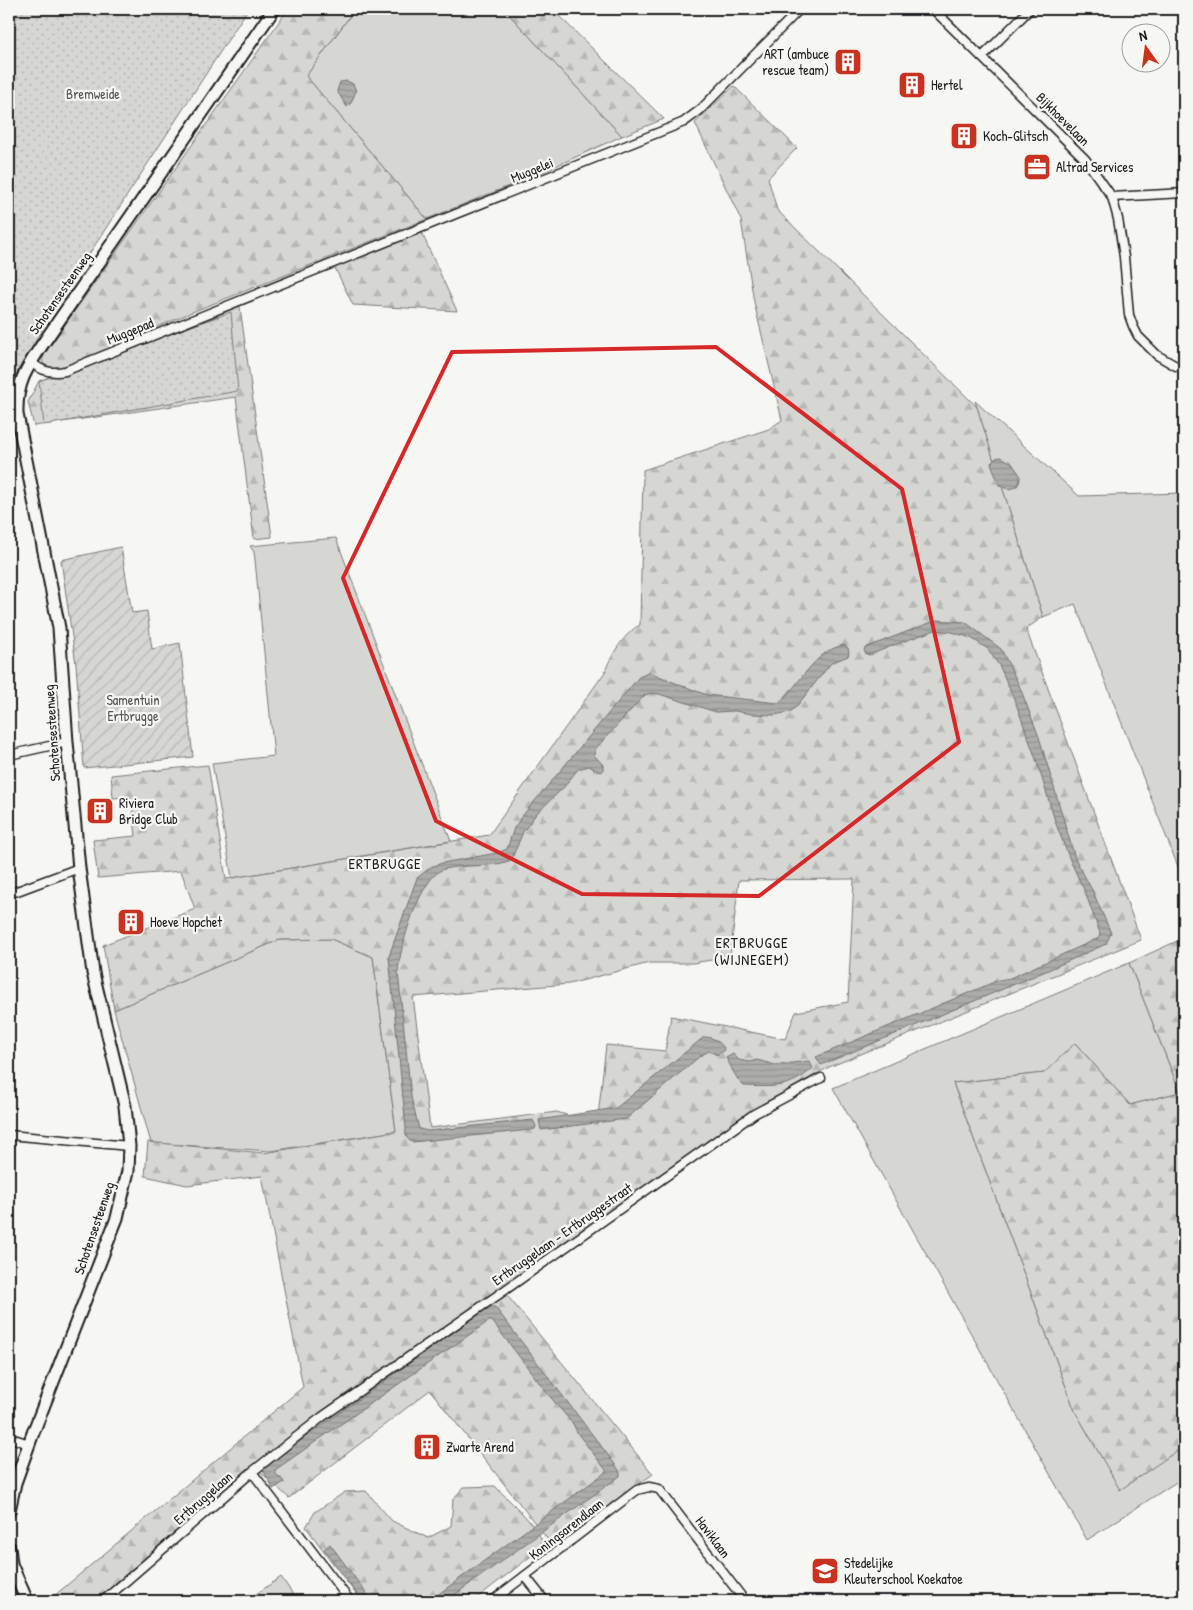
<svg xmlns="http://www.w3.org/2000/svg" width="1193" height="1610" viewBox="0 0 1193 1610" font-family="'Patrick Hand',sans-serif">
<defs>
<pattern id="forest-firs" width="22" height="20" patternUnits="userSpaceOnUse" patternTransform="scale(1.25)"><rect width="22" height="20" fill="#d6d6d2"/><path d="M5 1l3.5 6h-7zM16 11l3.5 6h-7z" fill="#b7b7b4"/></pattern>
<pattern id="park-dots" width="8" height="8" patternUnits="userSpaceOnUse" patternTransform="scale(1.25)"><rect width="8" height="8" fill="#d6d6d2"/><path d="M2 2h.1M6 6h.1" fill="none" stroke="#b7b7b4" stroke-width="1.8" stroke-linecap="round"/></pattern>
<pattern id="garden-furrows" width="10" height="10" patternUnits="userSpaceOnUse" patternTransform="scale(1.25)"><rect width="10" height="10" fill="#d6d6d2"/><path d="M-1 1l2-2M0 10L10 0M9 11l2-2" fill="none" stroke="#b7b7b4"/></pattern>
<pattern id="water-rules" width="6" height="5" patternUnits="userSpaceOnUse" patternTransform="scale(1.25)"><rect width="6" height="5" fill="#acaca9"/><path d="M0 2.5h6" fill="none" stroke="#939391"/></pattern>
</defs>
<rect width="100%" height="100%" fill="#f6f6f2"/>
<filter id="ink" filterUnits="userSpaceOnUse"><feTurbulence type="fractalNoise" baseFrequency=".02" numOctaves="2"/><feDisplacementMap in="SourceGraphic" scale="10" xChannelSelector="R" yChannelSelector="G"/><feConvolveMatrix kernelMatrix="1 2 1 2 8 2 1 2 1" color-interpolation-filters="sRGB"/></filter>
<g filter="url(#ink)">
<g fill="#d6d6d2" stroke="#797977">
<polygon points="355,9 504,9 622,136 536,175 427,219 306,76"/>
<polygon points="975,401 1079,496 1184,493 1184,882 1075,604 1043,617"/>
<polygon points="336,538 451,841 232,878 212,763 274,756 255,560 254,552 250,546"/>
<polygon points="331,939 373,957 396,1131 271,1151 151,1143 114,1010 279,940"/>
<polygon points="1129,963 1180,1092 1130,1105 1075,1043 1045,1073 953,1083 1075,1411 1120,1489 1184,1446 1184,1477 1087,1540 833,1088"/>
<polygon points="281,1577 297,1600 295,1601 246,1601"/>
</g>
<g fill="url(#forest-firs)" stroke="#797977" fill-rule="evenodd">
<polygon points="288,9 355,9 306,76 427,219 192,312 63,368 46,367 42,361 45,353"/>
<polygon points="504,9 552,9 664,119 622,136"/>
<path d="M734,86L797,148L768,178L777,210L977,407L1043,617L1026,629L1141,940L829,1067L769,1101L501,1288L653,1474L553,1546L430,1390L289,1498L255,1467L156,1548L96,1601H48L303,1387L262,1176L187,1185L145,1176L148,1142L264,1153L396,1131L373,957L331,939L279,940L114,1010L103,945L195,909L181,871L98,878L93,840L136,836L131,797L113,798L111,775L208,765L226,879L489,835L605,672C609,658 626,631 640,625L643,470L769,429L782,420L754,302L741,220L695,123ZM854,879L848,1002L796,1012L785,1039L671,1016L665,1051L606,1045L597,1125L557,1112L430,1128L413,997L569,984L649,963H693L730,957L739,880Z"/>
<polygon points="420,229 457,311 353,305 333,264"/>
<polygon points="239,300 272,537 254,539 236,397 34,426 28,402 39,381"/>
<polygon points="1177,941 1184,962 1184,1446 1120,1490 1075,1411 953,1083 1044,1073 1075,1043 1130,1105 1180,1092 1129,963"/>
<path d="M495,1486C510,1502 538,1525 544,1546L473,1601H361L306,1527L315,1512L345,1492L366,1491L392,1521L428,1538L451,1526L453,1499L464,1487Z"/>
</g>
<g fill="url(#park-dots)" stroke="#797977">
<polygon points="9,9 248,9 47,319 9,395"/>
<polygon points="231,312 238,391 44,425 39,381"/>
</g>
<polygon fill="url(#garden-furrows)" stroke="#797977" points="121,547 132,613 147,611 152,649 180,643 193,757 84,768 76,664 61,560"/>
<g fill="url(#water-rules)" stroke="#727271">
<polygon points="347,81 353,84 356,91 351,103 347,107 337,91 340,82"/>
<path d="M1000,457L1011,462L1020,475C1021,489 1010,492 999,485L991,463L996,458Z"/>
<polygon points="937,620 965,622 1001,649 1019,685 1039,737 1075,858 1093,892 1111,933 1106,944 1046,971 821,1065 816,1057 999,980 1010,978 1099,938 1100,933 1085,892 1070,860 1056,824 1037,762 1015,701 1000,667 988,649 971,638 952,632 935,630 894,645 870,655 866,654 864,651 865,648"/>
<path d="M844,645L848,648L849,653L848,656L831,663L796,707L790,712L774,715L751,714L735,711L716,712L659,694L651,693L645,695L596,748L594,755L603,765V771L600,772L589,766L578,769L564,787L536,814L523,832L512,858L509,861C488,868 464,864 444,869C420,876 399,950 398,972L411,1097L419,1129L428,1131L533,1120L536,1126L535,1129L531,1130L412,1142C406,1139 405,1135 406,1128L389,957L391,950L417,878L431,867L442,863L497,853L507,849L514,828L523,815L639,677L650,672L673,682L707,695L778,703C801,685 813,651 844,645Z"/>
<path d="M704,1037C713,1037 719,1041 724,1048L723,1051L717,1055L709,1051L700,1056L626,1119L541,1130L539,1120L616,1108Z"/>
<path d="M733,1054L739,1060L749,1062L757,1060L775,1065L809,1061L813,1068C790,1089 772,1087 744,1086C736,1080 732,1067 726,1058Z"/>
<polygon points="489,1307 495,1307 617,1467 620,1472 620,1476 446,1601 429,1601 606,1472 606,1470 578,1434 573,1424 547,1393 492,1321 489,1321 459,1342 275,1470 276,1474 284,1482 273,1489 263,1469 266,1465"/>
<polygon points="330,1544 372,1601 362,1601 324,1549"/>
</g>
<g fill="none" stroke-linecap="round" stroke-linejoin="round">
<defs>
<g id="street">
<polyline points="933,9 1085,159 1112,197 1118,219 1124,257 1129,315 1133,326 1138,336 1157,355 1176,366 1184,367"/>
<polyline points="982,57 1030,9"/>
<polyline points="1112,197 1184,193"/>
<path d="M31,362C41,371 51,374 65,371L672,127L684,122L700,110L800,9"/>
<polyline points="9,755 67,742"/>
<polyline points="9,894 79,868"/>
<polyline points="9,1135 129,1146"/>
<polyline points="9,1439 14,1439 29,1444"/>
<polyline points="252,1472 350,1601"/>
<polyline points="525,1576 545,1601"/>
<polyline points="103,1601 252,1472 322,1417 498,1295 754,1114 821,1078"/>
<polyline points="492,1601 637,1490 649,1487 659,1489 745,1601"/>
</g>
<g id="secondary">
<path d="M9,1511L15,1483L33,1433L117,1218L128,1171L129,1146L125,1106L93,973L79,868L67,742L59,628L17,414C16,384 26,369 42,345L274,9"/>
<polyline points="9,1547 11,1564 27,1601"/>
</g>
</defs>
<use href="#street" stroke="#1c1c1c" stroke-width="11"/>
<use href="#secondary" stroke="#1c1c1c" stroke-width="15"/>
<use href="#street" stroke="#f6f6f2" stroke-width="8"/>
<use href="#secondary" stroke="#f6f6f2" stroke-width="11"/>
</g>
</g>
<path fill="none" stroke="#d62828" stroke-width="4" stroke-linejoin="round" d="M716,347L902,489L959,742L759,896L582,894L436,821L343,578L452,352Z"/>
<defs>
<symbol id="building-square" viewBox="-11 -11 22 22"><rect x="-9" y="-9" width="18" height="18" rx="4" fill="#c8321e" stroke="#f6f6f2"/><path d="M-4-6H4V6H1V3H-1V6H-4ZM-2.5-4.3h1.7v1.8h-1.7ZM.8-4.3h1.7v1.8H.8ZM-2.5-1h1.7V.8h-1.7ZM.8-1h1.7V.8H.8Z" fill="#fff"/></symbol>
<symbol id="office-square" viewBox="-11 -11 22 22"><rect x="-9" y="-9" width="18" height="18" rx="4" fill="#c8321e" stroke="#f6f6f2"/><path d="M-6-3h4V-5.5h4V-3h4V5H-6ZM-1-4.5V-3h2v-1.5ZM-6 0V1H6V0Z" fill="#fff"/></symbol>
<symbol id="school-square" viewBox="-11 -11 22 22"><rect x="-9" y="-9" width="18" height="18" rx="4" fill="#c8321e" stroke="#f6f6f2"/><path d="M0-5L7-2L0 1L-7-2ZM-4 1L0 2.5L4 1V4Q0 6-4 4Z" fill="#fff"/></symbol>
</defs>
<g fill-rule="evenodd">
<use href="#building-square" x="832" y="46" width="32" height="32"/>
<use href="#building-square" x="896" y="69" width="32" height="32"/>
<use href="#building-square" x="948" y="120" width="32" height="32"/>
<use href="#office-square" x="1021" y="151" width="32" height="32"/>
<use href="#building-square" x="84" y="795" width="32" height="32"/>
<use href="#building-square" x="115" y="906" width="32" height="32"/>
<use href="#building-square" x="411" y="1431" width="32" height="32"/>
<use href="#school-square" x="809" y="1555" width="32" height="32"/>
</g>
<g text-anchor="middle" stroke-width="4.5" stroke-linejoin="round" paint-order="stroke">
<g font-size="14" fill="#1c1c1c" stroke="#f6f6f2" text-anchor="start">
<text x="829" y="59" text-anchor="end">ART (ambuce<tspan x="829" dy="16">rescue team)</tspan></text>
<text x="931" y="90">Hertel</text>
<text x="983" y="141">Koch-Glitsch</text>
<text x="1056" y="172">Altrad Services</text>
<text x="119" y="808">Riviera<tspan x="119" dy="16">Bridge Club</tspan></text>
<text x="150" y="927">Hoeve Hopchet</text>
<text x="446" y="1452">Zwarte Arend</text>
<text x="844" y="1568">Stedelijke<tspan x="844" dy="16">Kleuterschool Koekatoe</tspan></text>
</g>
<g font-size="14" fill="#545453" stroke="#f6f6f2">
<text x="93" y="99">Bremweide</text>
<text x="133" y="705">Samentuin<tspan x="133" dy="16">Ertbrugge</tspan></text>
</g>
<g font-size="14" fill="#1c1c1c" stroke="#f6f6f2">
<text transform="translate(1063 119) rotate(45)" y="5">Bijkhoevelaan</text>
<text transform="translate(532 170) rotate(-22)" y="5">Muggelei</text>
<text transform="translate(60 293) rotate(-55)" y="5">Schotensesteenweg</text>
<text transform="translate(130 331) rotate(-22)" y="5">Muggepad</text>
<text transform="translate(52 733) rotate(-94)" y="5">Schotensesteenweg</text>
<text transform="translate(94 1228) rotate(-71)" y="5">Schotensesteenweg</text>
<text transform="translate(562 1234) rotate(-35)" y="5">Ertbruggelaan - Ertbruggestraat</text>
<text transform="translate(203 1498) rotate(-41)" y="5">Ertbruggelaan</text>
<text transform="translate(566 1529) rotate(-38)" y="5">Koningsarendlaan</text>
<text transform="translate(713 1537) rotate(53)" y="5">Haviklaan</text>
</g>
<g font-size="15" letter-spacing="1" fill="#1c1c1c" stroke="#f6f6f2">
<text x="385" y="869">ERTBRUGGE</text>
<text x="752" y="948">ERTBRUGGE<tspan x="752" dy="17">(WIJNEGEM)</tspan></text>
</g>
</g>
<rect width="1193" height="1610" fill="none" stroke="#f6f6f2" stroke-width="30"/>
<rect x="15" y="15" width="1163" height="1580" fill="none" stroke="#1c1c1c" stroke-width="2" filter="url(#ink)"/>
<g transform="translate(1146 48) rotate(346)"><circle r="24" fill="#f6f6f2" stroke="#9f9f9c"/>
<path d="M0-4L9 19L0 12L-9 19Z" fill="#c8321e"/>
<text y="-8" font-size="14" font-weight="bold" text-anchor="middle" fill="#1c1c1c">N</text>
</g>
</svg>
